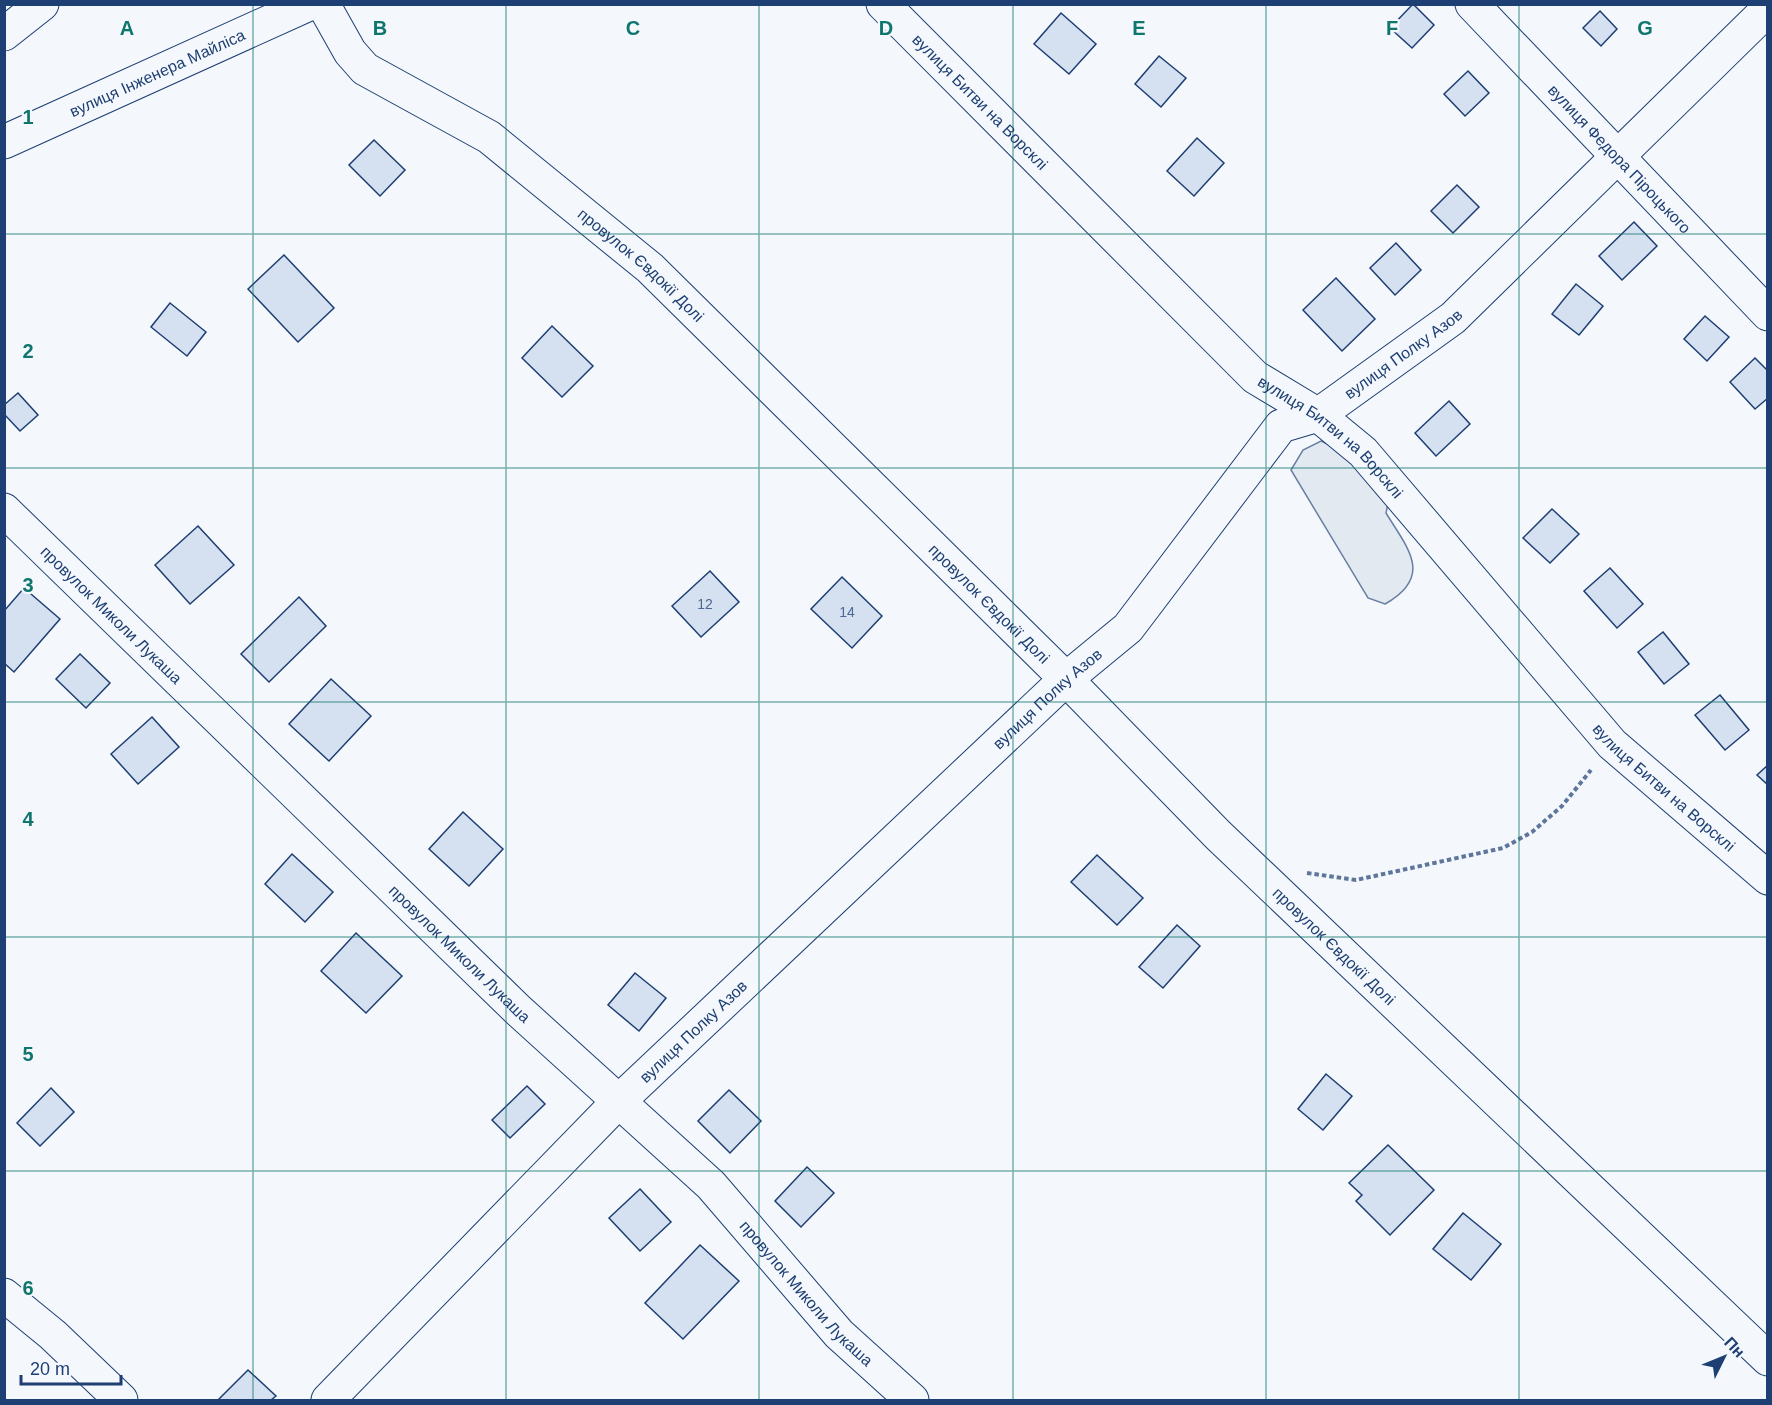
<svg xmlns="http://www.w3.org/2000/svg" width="1772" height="1405" viewBox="0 0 1772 1405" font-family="Arial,sans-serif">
<rect width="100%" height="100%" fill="#f4f7fb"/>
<path fill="#e3e9f0" stroke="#687fa3" stroke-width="1.5" d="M1321,441L1352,455L1389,498L1386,513C1408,549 1434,576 1385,604L1368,598L1291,470L1303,450Z"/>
<g fill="#d5e0f0" stroke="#1d3f73" stroke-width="1.5">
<polygon points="1413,4 1434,25 1412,48 1390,28"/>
<polygon points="1600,11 1617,29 1601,46 1583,28"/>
<polygon points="1061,13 1096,44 1069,74 1034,44"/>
<polygon points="1159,56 1186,78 1161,107 1135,84"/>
<polygon points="1468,71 1489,93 1465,116 1444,94"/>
<polygon points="1197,138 1224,163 1194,196 1167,171"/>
<polygon points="374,140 405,170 380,196 349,165"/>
<polygon points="1457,185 1479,207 1453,233 1431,211"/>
<polygon points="1634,222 1657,246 1622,280 1599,256"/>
<polygon points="1396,243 1421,270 1395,295 1370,268"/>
<polygon points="284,255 334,308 298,342 248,289"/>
<polygon points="1336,278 1375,319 1342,351 1303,310"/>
<polygon points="1576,284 1603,306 1579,335 1552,314"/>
<polygon points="170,303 206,332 187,356 151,327"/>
<polygon points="1705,316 1729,337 1707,361 1684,339"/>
<polygon points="552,326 593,366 562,397 522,358"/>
<polygon points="1755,358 1768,371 1768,398 1755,409 1730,382"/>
<polygon points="18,393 38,415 20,431 4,414 4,405"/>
<polygon points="1449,401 1470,424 1436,456 1415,433"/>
<polygon points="1552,509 1579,534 1550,563 1523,538"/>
<polygon points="198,526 234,565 190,604 155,565"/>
<polygon points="1610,568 1643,604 1617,628 1584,591"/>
<polygon points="710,571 739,602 701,637 672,606"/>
<polygon points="842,577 882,616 852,648 811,609"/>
<polygon points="24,588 60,619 14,672 4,663 4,611"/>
<polygon points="299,597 326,626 269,682 241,654"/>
<polygon points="1663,632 1689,664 1664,684 1638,652"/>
<polygon points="80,654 110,683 86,708 56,679"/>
<polygon points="331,679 371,716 329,761 289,724"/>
<polygon points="1720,695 1749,730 1725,750 1695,715"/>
<polygon points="152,717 179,747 138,784 111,754"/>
<polygon points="1768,765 1768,785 1757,775"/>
<polygon points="463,812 503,849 469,886 429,849"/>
<polygon points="292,854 333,892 305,922 265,884"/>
<polygon points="1097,855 1143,898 1117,925 1071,882"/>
<polygon points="1177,925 1200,946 1163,988 1139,967"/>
<polygon points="356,933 402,976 366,1013 321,971"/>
<polygon points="635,973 666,998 639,1031 608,1005"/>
<polygon points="1326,1074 1352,1096 1323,1130 1298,1109"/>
<polygon points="527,1086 545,1104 510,1138 492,1120"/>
<polygon points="51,1088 74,1112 40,1146 17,1123"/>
<polygon points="729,1090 761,1121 730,1153 698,1121"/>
<polygon points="1388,1145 1434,1190 1390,1235 1356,1201 1362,1195 1349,1183"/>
<polygon points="807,1167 834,1193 801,1227 775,1201"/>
<polygon points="640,1189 671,1222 640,1251 609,1218"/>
<polygon points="1463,1213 1501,1244 1471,1280 1433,1249"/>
<polygon points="700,1245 739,1281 683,1339 645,1303"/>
<polygon points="248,1370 276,1396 271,1400 218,1400"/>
</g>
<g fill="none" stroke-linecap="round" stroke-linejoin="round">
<defs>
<g id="minor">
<path id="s1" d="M323,4L350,52L365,69L489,137L650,268L1066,679L1218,835L1768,1359"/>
<path id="s2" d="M883,4L1255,377L1318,415L1363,452L1612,744L1768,878"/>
<path id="s3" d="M1472,4L1768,314"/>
<polyline points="4,34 42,4"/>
<path id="s4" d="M4,142L309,4"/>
<path id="s5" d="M4,510L518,1010L711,1185L839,1334L912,1400"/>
<polyline points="4,1295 53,1335 121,1400"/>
<path id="s6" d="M328,1400L617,1103L1066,679L1128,628L1281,426L1318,415L1453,318L1768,9"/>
</g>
</defs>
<use href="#minor" stroke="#1d3f73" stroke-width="35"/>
<polyline stroke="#5e769c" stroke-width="4" stroke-dasharray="4.5 3" stroke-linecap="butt" points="1307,873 1356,880 1503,848 1532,832 1562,806 1591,770"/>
<use href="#minor" stroke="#f4f7fb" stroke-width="33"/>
</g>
<path fill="none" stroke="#0f766e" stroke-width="1.5" stroke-opacity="0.55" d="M253,4V1400M506,4V1400M759,4V1400M1013,4V1400M1266,4V1400M1519,4V1400M4,234H1768M4,468H1768M4,702H1768M4,937H1768M4,1171H1768"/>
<g text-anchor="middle" stroke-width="4.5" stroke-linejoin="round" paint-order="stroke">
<g font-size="14" fill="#4b6792">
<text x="705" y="609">12</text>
<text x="847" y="617">14</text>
</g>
<g font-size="16" fill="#1d3f73" stroke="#f4f7fb">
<text dy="6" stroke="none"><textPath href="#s4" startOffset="168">вулиця Інженера Майліса</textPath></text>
<text dy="6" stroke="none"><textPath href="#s2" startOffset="138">вулиця Битви на Ворсклі</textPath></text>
<text dy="6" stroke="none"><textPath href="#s3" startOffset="214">вулиця Федора Піроцького</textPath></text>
<text dy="6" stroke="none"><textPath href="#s1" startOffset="418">провулок Євдокії Долі</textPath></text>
<text dy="6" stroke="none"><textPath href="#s6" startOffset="1509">вулиця Полку Азов</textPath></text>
<text dy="6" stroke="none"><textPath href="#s2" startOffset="624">вулиця Битви на Ворсклі</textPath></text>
<text dy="6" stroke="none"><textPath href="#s1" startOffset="904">провулок Євдокії Долі</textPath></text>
<text dy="6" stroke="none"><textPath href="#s5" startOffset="150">провулок Миколи Лукаша</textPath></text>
<text dy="6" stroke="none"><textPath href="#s6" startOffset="1005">вулиця Полку Азов</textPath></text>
<text dy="6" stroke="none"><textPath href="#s2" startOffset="1110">вулиця Битви на Ворсклі</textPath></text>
<text dy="6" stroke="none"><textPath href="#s1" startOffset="1390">провулок Євдокії Долі</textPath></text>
<text dy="6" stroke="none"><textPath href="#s5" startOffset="636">провулок Миколи Лукаша</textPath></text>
<text dy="6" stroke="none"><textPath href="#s6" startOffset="519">вулиця Полку Азов</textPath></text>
<text dy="6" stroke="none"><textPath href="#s5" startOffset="1122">провулок Миколи Лукаша</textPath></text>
</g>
</g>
<g font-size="20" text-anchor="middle" font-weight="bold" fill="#0f766e" stroke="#f4f7fb" stroke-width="4.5" stroke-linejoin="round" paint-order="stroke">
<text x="127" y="35">A</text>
<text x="380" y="35">B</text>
<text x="633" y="35">C</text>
<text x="886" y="35">D</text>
<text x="1139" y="35">E</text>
<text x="1392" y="35">F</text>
<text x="1645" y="35">G</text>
<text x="28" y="124">1</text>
<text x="28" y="358">2</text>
<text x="28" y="592">3</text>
<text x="28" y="826">4</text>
<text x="28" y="1061">5</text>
<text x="28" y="1295">6</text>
</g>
<rect width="1772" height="1405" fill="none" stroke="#1d3f73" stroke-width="12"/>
<g transform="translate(1724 1357) rotate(47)" stroke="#f4f7fb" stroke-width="4.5" paint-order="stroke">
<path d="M0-4.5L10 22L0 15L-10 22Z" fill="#1d3f73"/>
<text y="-9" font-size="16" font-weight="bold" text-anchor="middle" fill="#1d3f73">Пн</text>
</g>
<path d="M21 1375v9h100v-9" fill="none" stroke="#1d3f73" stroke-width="3"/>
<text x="30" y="1375" font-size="18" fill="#1d3f73" stroke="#f4f7fb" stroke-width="4.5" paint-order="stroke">20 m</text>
</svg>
